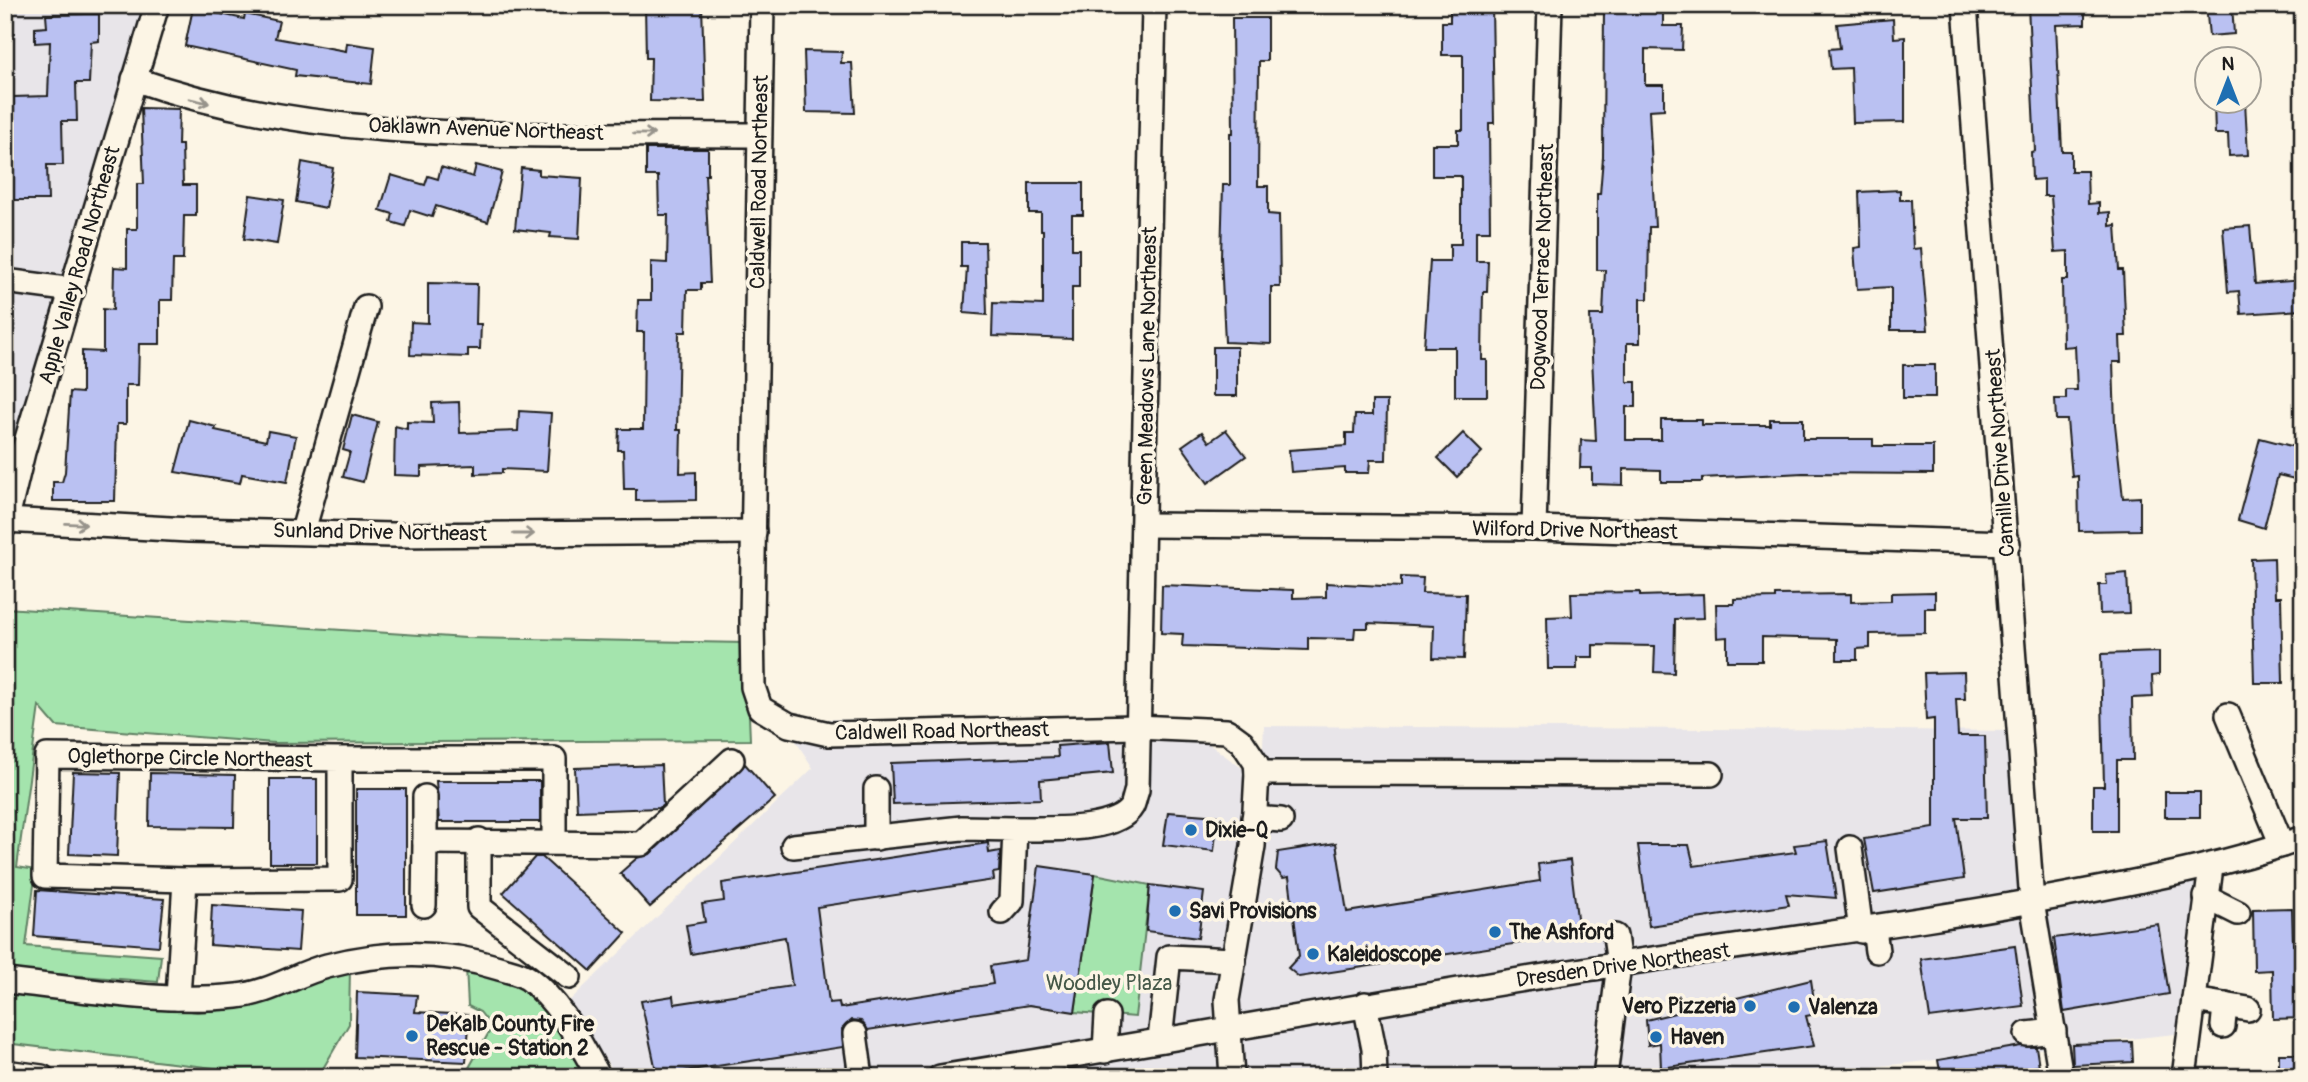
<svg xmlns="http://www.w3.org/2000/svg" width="2308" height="1082" viewBox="0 0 2308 1082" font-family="Pangolin,sans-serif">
<rect width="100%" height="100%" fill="#fcf5e5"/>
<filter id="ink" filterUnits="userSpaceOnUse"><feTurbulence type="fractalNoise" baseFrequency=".0143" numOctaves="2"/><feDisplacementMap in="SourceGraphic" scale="14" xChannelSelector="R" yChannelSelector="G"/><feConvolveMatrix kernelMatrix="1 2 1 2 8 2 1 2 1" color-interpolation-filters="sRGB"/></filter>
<g filter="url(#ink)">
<g fill="#e8e5e9">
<polygon points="5,5 160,5 5,491"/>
<polygon points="781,718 1187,728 1261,782 1264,726 2025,731 2032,902 2214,871 2175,1034 1779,1077 1091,1077 1092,1070 1040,1077 618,1077 566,1004 813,768"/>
</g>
<g fill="#a4e4ad" stroke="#608064" stroke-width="2">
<polygon points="5,608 466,638 746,643 750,740 274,743 56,726 39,706 17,867 36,870 26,946 161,956 158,982 5,970"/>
<polygon points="1095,874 1150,885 1135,1017 1075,1012"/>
<polygon points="466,967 524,987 554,1019 592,1077 467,1077 466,1073 492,1027 480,1012 468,1006"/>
<polygon points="350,968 349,1024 318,1077 288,1077 5,1043 5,987 197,1012 240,1008"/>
</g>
<g fill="#bac1f2" stroke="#1c1c1c" stroke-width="2">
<polygon points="645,5 702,5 705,102 650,101 651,58 646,58"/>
<polygon points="1450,5 1492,5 1494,123 1489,123 1490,231 1476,231 1476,261 1488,261 1487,292 1483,292 1482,360 1487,360 1487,396 1455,396 1455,347 1424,347 1430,261 1450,261 1450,244 1461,244 1461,176 1432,176 1432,144 1458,144 1458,130 1463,130 1463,55 1442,55 1442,22 1450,22"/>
<polygon points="1604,5 1663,5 1663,26 1683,26 1682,50 1645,49 1645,85 1664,85 1664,109 1649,110 1655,227 1649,227 1648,299 1640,299 1640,343 1627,343 1627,382 1636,382 1636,407 1626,407 1626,440 1661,440 1661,420 1702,420 1702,425 1770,425 1770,419 1803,419 1803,439 1873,439 1873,446 1933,446 1933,474 1803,473 1702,478 1702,482 1661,482 1661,470 1623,469 1623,485 1592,484 1592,468 1580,468 1581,440 1596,441 1590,315 1603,315 1605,270 1597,270 1597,194 1600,194 1603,157"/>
<polygon points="2028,5 2085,5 2085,24 2056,25 2062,151 2071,151 2071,171 2087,171 2088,204 2099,203 2099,213 2110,212 2110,226 2116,225 2119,270 2123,270 2126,336 2120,336 2121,362 2113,362 2115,424 2123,498 2140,497 2140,530 2079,531 2078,476 2072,477 2067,420 2056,420 2055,399 2066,399 2066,390 2077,390 2075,346 2063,347 2062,280 2068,280 2068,251 2055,252 2051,196 2044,196 2044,179 2032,180 2031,152 2035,151"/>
<polygon points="2206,5 2232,5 2234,34 2209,36"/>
<polygon points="193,8 244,19 245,14 279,21 275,38 346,51 347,43 375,47 371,84 295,76 296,70 185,46"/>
<polygon points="99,14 99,41 91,42 89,83 76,83 77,121 62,121 63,165 47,165 48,200 12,200 10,166 5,166 5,147 14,147 13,97 48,96 50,42 35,43 35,28 47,27 46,15"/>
<polygon points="1232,18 1267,18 1267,61 1259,61 1258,186 1268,186 1268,214 1279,215 1280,287 1271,287 1271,344 1225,342 1221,257 1223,185 1230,185 1230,133 1233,133"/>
<polygon points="1893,19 1894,38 1905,37 1905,122 1853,123 1851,68 1831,69 1829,49 1840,48 1837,24"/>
<polygon points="804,51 842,52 841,63 852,63 855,113 806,112"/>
<polygon points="2214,102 2245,102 2248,155 2229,156 2228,134 2215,134"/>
<polygon points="141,108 179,109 178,145 182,145 183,185 196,185 196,216 184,216 183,260 173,260 172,300 160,300 160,344 139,344 138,385 126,385 126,424 117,424 115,501 53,501 53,482 62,482 65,472 70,392 82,393 82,351 103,352 103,309 113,310 114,267 127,268 127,229 137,229 137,184 144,184"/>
<polygon points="646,149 708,149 708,175 705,175 710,283 701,283 701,290 687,290 686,332 679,332 677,430 681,430 680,473 696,472 696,500 636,501 636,489 624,489 623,450 618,450 619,429 643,429 644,332 637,332 638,300 651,300 651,262 667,263 668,215 659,215 658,176 646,176"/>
<polygon points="302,162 333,168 326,208 296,202"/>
<polygon points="476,165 502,172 488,222 436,206 432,217 410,210 405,226 391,222 393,214 380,210 391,175 425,185 428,176 438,179 441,167 473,177"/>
<polygon points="521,168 539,170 539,175 582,178 579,239 550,237 551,233 515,229"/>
<polygon points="1029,183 1083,183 1083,215 1072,215 1072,249 1079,249 1079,287 1072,287 1072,339 992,336 993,303 1043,305 1043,230 1041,230 1041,213 1029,213"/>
<polygon points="1900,190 1900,200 1911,200 1913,249 1921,248 1928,330 1891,330 1891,287 1857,289 1854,248 1861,247 1859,192"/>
<polygon points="250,195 284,200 277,244 244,239"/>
<polygon points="2250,226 2255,284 2303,280 2303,310 2241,314 2239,291 2228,292 2223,228"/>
<polygon points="961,242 985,242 987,315 964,313 967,267 961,267"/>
<polygon points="428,283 477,284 476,324 481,324 480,349 468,349 468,357 410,355 411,322 428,323"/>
<rect x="1213" y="347" width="24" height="49"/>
<rect x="1903" y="365" width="32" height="33"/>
<polygon points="1372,401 1387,401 1386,460 1370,460 1369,473 1345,473 1345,468 1291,472 1289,450 1346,446 1346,433 1354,433 1355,415 1372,415"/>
<polygon points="459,402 460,433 518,431 519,411 551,413 547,471 502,469 502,473 475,474 475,465 421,467 421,476 394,475 395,426 407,429 407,422 433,423 432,403"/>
<polygon points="352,415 378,422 363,482 343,477 350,452 343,450"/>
<polygon points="189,420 216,427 215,430 266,441 268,431 296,436 287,482 242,474 240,483 175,472"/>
<polygon points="1226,430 1246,456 1208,483 1182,446 1202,432 1209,442"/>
<polygon points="1463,433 1482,452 1457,477 1438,458"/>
<polygon points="2260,438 2303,449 2303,481 2278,475 2264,528 2238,520"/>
<polygon points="2274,558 2275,597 2281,597 2283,683 2254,683 2251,559"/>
<polygon points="2127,573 2129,613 2100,614 2099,585 2107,585 2106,575"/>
<polygon points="1401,577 1423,578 1422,593 1466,594 1464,659 1433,658 1434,626 1368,623 1368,628 1355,628 1354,639 1308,638 1308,650 1182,646 1183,634 1161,633 1162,585 1293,590 1293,598 1326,597 1326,583 1401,587"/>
<polygon points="1640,592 1640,596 1703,594 1704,618 1675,619 1674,673 1654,672 1655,646 1593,645 1593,657 1577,657 1577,669 1548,669 1547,617 1572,616 1571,593"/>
<polygon points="1935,592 1935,608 1925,608 1925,633 1870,634 1870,648 1857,649 1857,660 1837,660 1837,639 1762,637 1762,661 1727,661 1727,637 1717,638 1716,604 1734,604 1734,599 1775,598 1775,595 1851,594 1851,602 1891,601 1891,593"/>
<polygon points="2159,652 2159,675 2152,676 2153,697 2132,698 2133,760 2117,760 2117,831 2093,831 2093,786 2104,786 2101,654"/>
<polygon points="1964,672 1965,699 1956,699 1958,736 1985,736 1987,818 1956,818 1964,879 1874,893 1864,839 1934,828 1934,719 1926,720 1924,673"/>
<polygon points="1110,742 1113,773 1040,780 1041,799 893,804 891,763 1058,757 1057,746"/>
<polygon points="745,764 775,798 650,907 620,873 637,858 650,854"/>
<polygon points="661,765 663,805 659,808 577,811 575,768"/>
<polygon points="73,772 120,773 117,856 69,854"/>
<polygon points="150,773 235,775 234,827 149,826"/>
<rect x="270" y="779" width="47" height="84"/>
<polygon points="436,781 540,781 540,822 439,822"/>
<rect x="356" y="789" width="50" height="126"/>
<rect x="2165" y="792" width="35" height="25"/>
<polygon points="1168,812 1218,816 1214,851 1163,845"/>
<polygon points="1827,841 1836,898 1786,894 1789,905 1649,926 1638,845 1689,845 1694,866 1796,852 1794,845"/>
<polygon points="988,843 989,853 1000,851 999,872 993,873 994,880 817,907 829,1003 839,1002 840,1008 993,984 990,966 1026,960 1039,866 1095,874 1075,1012 1029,1005 868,1030 861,1021 852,1020 842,1029 843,1047 657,1075 641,1001 673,996 674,1004 792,986 785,937 691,954 686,925 705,922 702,904 724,901 722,883"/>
<polygon points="1336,843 1347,912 1540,881 1538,864 1570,860 1578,926 1565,936 1299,977 1288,968 1299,956 1289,877 1283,878 1276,870 1278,852"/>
<polygon points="535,857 542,857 626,933 591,971 503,893"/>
<polygon points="1150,885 1204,892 1198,938 1146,931"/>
<polygon points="37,890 164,899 159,946 34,936"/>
<polygon points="212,905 301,911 298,951 210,945"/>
<polygon points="2292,908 2293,945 2303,945 2303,1018 2273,1019 2272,970 2254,971 2253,909"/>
<polygon points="2158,924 2169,994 2064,1012 2054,938"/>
<polygon points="2015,946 2023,1006 1930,1018 1921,959"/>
<polygon points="1811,980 1816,1014 1806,1016 1814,1046 1661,1068 1660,1043 1648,1045 1646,1020"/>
<polygon points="357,992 417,995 415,1012 470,1015 466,1062 355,1057"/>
<polygon points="2132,1042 2133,1062 2073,1065 2072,1044"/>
<polygon points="2021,1046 2036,1047 2039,1066 1970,1077 1941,1077 1938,1060"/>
<rect x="2279" y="1054" width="24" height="23"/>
</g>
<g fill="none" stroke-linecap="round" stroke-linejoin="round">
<defs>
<g id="minor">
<polyline points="762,5 752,620 753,687 760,708 789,725 829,734 1136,727 1227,731 1242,742 1256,763 1257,773 1253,846 1227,1000 1232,1077"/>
<polyline points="1965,5 2032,902 2061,1077"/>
<path d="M134,79C333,150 552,132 759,135"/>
<polyline points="5,281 73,290"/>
<polyline points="5,520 189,530 393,535 754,532"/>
<polyline points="1143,525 1534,528 2008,543"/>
<polyline points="5,526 23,452 157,5"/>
<polyline points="1534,528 1550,5"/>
<polyline points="303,531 366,307"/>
<polyline points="2228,715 2282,845"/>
<polyline points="340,759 47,756 45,876 185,880 340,879 340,759 554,759 554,840"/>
<polyline points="1257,773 1711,774"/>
<polyline points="425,797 425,842 641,844 732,760"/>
<polyline points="1254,818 1281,820"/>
<path d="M1015,829C1044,828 1116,834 1132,806C1134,802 1135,795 1137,790L1154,5"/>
<polyline points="876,838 876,789"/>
<polyline points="479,840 479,907 569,977"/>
<polyline points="793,846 962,828 1015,829 1012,901 1002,912"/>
<polyline points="1850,848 1861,931"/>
<polyline points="2206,897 2238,913"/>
<polyline points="424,905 425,842"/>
<polyline points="1874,929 1877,951"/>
<path d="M5,981C82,989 161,1004 237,996C270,993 296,974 327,966C384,951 443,950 499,968C508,971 521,973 529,979C562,1004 579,1042 599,1077"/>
<polyline points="178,998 185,880"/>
<polyline points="2194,1000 2248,1009"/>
<polyline points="1365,1004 1374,1049 1375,1077"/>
<polyline points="2223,1026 2225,1005"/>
<polyline points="855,1034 861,1077"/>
<polyline points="2027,1034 2054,1031"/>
<polyline points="1160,1040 1169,957 1234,960"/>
<polyline points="1105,1051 1107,1015"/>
<polyline points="5,1072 42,1077"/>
<path d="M940,1077C1167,1041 1393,999 1620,964C1776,940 1932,921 2087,891C2160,877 2232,863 2303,838"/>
<polyline points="1605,1077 1619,964 1615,936"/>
<polyline points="2184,1077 2211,867"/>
</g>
</defs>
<use href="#minor" stroke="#1c1c1c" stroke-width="28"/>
<use href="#minor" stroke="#fcf5e5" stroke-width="23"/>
</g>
<defs><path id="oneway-shaft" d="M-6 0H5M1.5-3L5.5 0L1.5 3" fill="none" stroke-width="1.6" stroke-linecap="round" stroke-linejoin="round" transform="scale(1.75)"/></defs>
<g stroke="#97938b">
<use href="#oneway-shaft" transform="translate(199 101) rotate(13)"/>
<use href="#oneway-shaft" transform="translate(644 134) rotate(1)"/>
<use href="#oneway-shaft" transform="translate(76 524) rotate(3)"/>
<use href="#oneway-shaft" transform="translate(524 534)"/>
</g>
</g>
<g fill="#1f6fb2" stroke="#fcf5e5" stroke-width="2.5">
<circle cx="1191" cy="830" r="7"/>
<circle cx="1175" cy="911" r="7"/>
<circle cx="1495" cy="932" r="7"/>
<circle cx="1313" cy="954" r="7"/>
<circle cx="1750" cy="1006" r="7"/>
<circle cx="1794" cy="1007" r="7"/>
<circle cx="412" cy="1036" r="7"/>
<circle cx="1656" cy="1037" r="7"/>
</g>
<g text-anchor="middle" stroke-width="7" stroke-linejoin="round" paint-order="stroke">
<g font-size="21" fill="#1c1c1c" stroke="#fcf5e5">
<text transform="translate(486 129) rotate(2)" y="7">Oaklawn Avenue Northeast</text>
<text transform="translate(759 182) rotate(-89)" y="7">Caldwell Road Northeast</text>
<text transform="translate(79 265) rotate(-74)" y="7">Apple Valley Road Northeast</text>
<text transform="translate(1542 267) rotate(-88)" y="7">Dogwood Terrace Northeast</text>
<text transform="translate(1147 366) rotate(-89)" y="7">Green Meadows Lane Northeast</text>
<text transform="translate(2000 453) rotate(-94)" y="7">Camille Drive Northeast</text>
<text transform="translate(1575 530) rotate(1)" y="7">Wilford Drive Northeast</text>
<text transform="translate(380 532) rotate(1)" y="7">Sunland Drive Northeast</text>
<text transform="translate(942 731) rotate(-1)" y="7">Caldwell Road Northeast</text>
<text transform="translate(190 758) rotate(1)" y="7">Oglethorpe Circle Northeast</text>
<text transform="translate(1623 965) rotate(-8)" y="7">Dresden Drive Northeast</text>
</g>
<g font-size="21" font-weight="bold" fill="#1c1c1c" stroke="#fcf5e5" text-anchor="start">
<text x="1205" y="837">Dixie-Q</text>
<text x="1189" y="918">Savi Provisions</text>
<text x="1509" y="939">The Ashford</text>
<text x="1327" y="961">Kaleidoscope</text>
<text x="1736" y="1013" text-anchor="end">Vero Pizzeria</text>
<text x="1808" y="1014">Valenza</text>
<text x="426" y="1031">DeKalb County Fire<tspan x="426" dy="24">Rescue - Station 2</tspan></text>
<text x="1670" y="1044">Haven</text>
</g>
<g font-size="21" fill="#455848" stroke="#fcf5e5">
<text x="1109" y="990">Woodley Plaza</text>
</g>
</g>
<rect width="2308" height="1082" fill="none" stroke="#fcf5e5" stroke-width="28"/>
<rect x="14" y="14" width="2280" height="1054" fill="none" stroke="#1c1c1c" stroke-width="2.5" filter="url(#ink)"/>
<g transform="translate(2228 80)"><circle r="33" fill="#fcf5e5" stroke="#a29e95" stroke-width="2"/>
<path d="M0-5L12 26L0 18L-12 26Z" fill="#1f6fb2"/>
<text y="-10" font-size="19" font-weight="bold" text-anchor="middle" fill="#1c1c1c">N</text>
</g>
</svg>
